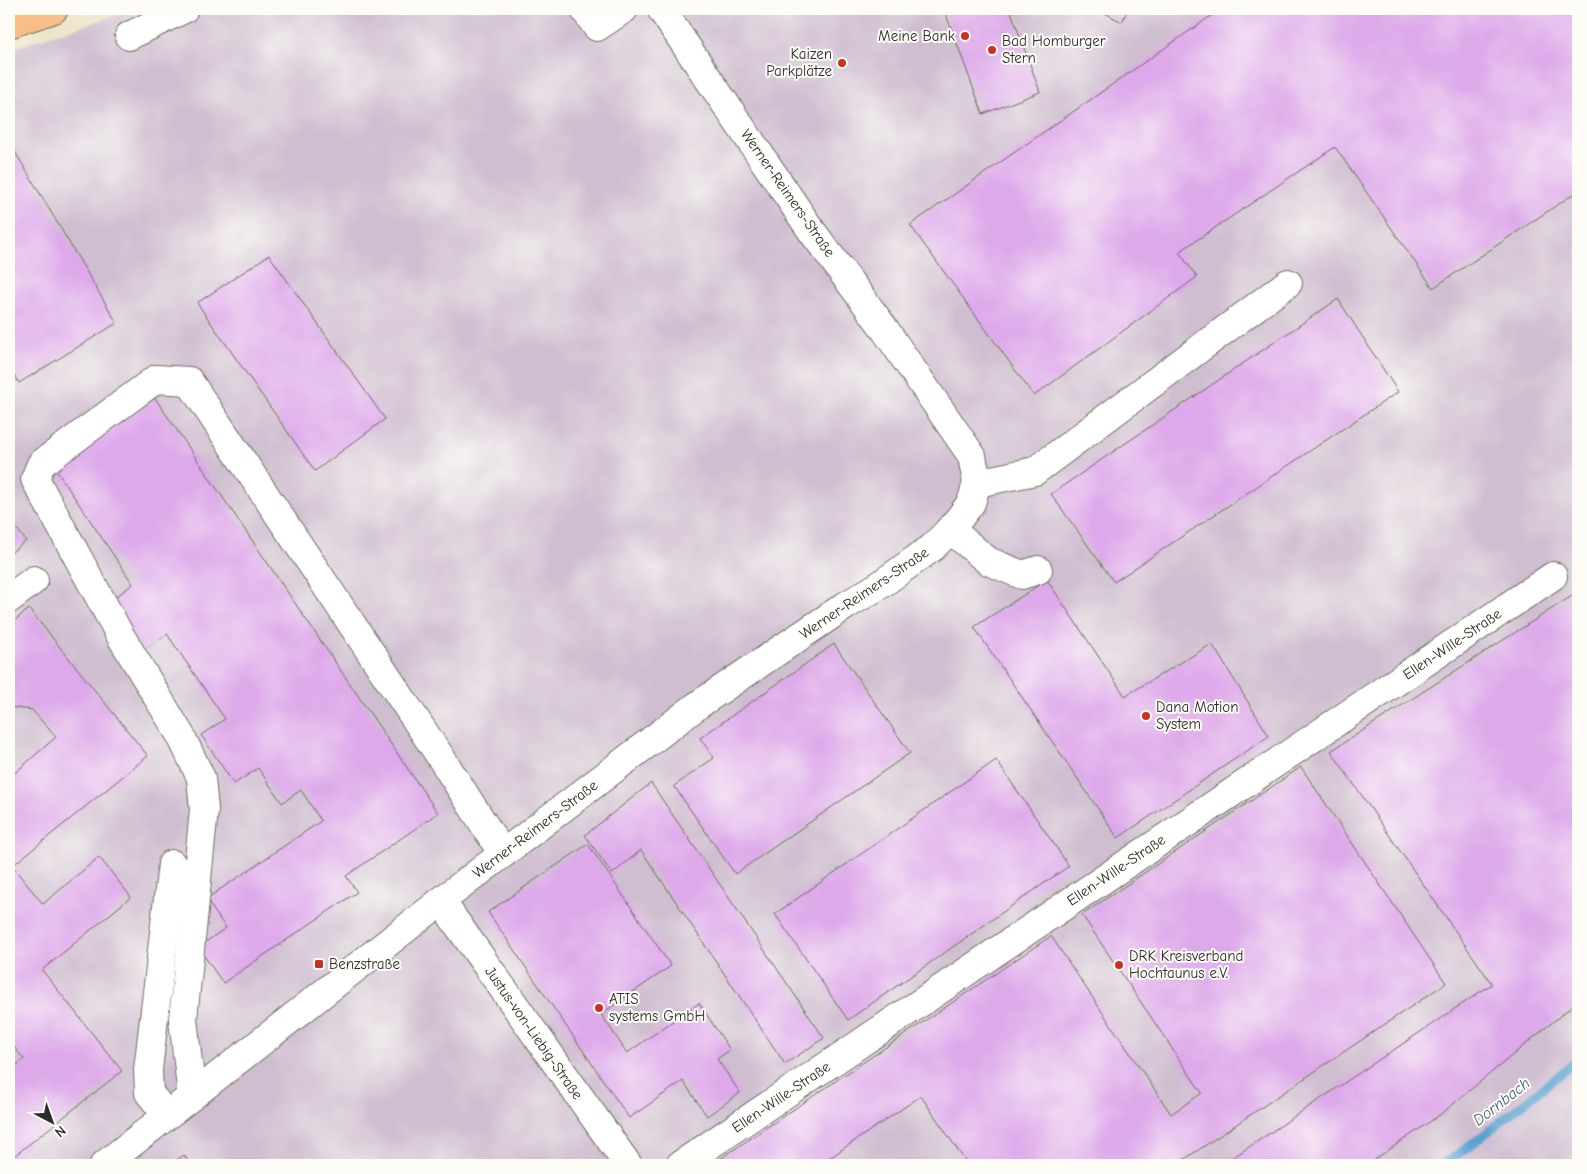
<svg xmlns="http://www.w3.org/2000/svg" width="1587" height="1174" viewBox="0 0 1587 1174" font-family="'Comic Neue',sans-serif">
<rect width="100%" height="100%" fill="#fdfcf7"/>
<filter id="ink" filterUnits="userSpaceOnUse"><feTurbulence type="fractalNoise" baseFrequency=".02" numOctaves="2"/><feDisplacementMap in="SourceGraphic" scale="10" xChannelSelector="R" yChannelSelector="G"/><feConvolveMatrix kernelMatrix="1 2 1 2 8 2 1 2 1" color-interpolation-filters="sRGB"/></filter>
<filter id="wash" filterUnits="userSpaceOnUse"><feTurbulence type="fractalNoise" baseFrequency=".0096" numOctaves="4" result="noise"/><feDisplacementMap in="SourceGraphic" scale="20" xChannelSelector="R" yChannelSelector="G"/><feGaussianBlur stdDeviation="1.12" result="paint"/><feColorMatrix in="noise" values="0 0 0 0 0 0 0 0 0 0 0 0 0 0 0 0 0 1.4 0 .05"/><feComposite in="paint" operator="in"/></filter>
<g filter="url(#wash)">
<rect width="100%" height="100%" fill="#eae4c5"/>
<polygon fill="#cfbed0" points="136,9 1578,9 1578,1165 9,1165 9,49"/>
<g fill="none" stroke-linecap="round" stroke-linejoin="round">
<polyline stroke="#58a1cf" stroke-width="9" points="1442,1165 1471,1145 1578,1060"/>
</g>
<g id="blocks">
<g fill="#dda9ea">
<polygon points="944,9 1010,9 1040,92 983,114"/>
<polygon points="1097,9 1128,9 1122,22"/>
<polygon points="1221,9 1568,9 1578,23 1578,191 1433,288 1335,147 1179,252 1197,277 1034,396 910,225"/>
<polygon points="14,150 117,323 19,383 9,366 9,153"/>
<polygon points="269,255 385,419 315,471 197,303"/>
<polygon points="1338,299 1398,392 1114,582 1051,494"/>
<polygon points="155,398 438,813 346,876 357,892 223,983 198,947 226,928 206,899 321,821 301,790 282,803 258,768 234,784 201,735 225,719 167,634 143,650 110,601 133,584 54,467"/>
<polygon points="9,518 26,541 9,554"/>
<polygon points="1047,580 1125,696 1212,644 1269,736 1118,838 974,627"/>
<polygon points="1578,592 1578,1001 1441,1114 1367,1165 1222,1165 1492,984 1331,751"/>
<polygon points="29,609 148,756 12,866 43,904 99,857 131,897 42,970 122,1071 9,1160 9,1072 24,1059 9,1041 9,778 56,737 32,710 9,707 9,625"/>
<polygon points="834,644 910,753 735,874 674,786 714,758 700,738"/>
<polygon points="996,760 1069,866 848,1020 775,914"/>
<polygon points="1301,767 1446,983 1176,1165 968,1165 921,1096 819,1165 711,1165 1051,936 1171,1114 1202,1093 1082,915"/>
<polygon points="651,783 824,1038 785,1064 641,850 612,874 585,835"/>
<polygon points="588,844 671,966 601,1014 627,1053 699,1003 730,1050 717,1059 740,1093 707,1116 683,1081 629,1118 488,912"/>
<polygon points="184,1155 190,1165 169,1165"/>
</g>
</g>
</g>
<g filter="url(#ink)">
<use href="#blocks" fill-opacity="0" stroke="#6e6c61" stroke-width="1"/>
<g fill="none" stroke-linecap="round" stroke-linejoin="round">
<defs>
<g id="minor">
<polyline points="584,9 597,27 624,9"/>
<polyline points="129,36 184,9"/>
<polyline points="977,483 1035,471 1288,283"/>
<polyline points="950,529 988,561 1022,575 1038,570"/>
<polyline points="9,599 34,580"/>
<polyline points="441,901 628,1165"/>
<polyline points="192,1096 183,1019 204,810 201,778 181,736 120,635 35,479 41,464 156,379 189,381 436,750 503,854"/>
<polyline points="167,1115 149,1093 148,1070 172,864"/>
<polyline points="104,1165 441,901 698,705 845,606 880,585 933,547 954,525 971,503 977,483 972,456 881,324 811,230 661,9"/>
<polyline points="680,1165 1553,576"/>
</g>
<polyline id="major" points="9,24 54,9"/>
</defs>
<use href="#minor" stroke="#6e6c61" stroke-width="30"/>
<use href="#major" stroke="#6e6c61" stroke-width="30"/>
<use href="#minor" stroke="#fff" stroke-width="28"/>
<use href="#major" stroke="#f7be88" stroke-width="28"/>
</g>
</g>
<g fill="#c8321e" stroke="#fdfcf7" stroke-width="2">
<circle cx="965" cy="36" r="5"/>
<circle cx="992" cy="50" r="5"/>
<circle cx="842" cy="63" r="5"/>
<circle cx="1146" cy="716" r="5"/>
<rect x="314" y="959" width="10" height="10" rx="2.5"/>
<circle cx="1119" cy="965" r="5"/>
<circle cx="599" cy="1008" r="5"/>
</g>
<g text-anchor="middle" stroke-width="4" stroke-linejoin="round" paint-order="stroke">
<g font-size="15" fill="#2b2b2b" stroke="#fdfcf7" text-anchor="start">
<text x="955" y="41" text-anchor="end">Meine Bank</text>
<text x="1002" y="46">Bad Homburger<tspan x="1002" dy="17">Stern</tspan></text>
<text x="832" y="59" text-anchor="end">Kaizen<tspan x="832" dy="17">Parkplätze</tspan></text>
<text x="1156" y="712">Dana Motion<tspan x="1156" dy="17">System</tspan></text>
<text x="1129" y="961">DRK Kreisverband<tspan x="1129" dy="17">Hochtaunus e.V.</tspan></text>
<text x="329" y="969">Benzstraße</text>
<text x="609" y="1004">ATIS<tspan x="609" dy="17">systems GmbH</tspan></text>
</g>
<g font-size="15" fill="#2b2b2b" stroke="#fdfcf7">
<text transform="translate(788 193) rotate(55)" y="5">Werner-Reimers-Straße</text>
<text transform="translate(864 593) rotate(-34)" y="5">Werner-Reimers-Straße</text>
<text transform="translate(1452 644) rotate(-34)" y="5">Ellen-Wille-Straße</text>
<text transform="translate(535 829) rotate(-37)" y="5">Werner-Reimers-Straße</text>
<text transform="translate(1116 870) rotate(-34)" y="5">Ellen-Wille-Straße</text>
<text transform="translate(534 1033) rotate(55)" y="5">Justus-von-Liebig-Straße</text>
<text transform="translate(781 1097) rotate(-34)" y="5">Ellen-Wille-Straße</text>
</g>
<g font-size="16" font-style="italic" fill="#3f6075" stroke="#fdfcf7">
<text transform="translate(1501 1101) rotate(-38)" y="6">Dornbach</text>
</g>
</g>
<rect width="1587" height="1174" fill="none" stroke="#fdfcf7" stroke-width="30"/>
<g transform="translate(52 1122) rotate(139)" stroke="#fdfcf7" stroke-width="4" paint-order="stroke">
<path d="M0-4L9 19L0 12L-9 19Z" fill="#2b2b2b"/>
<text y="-8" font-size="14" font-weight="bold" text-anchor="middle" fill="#2b2b2b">N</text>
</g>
</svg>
